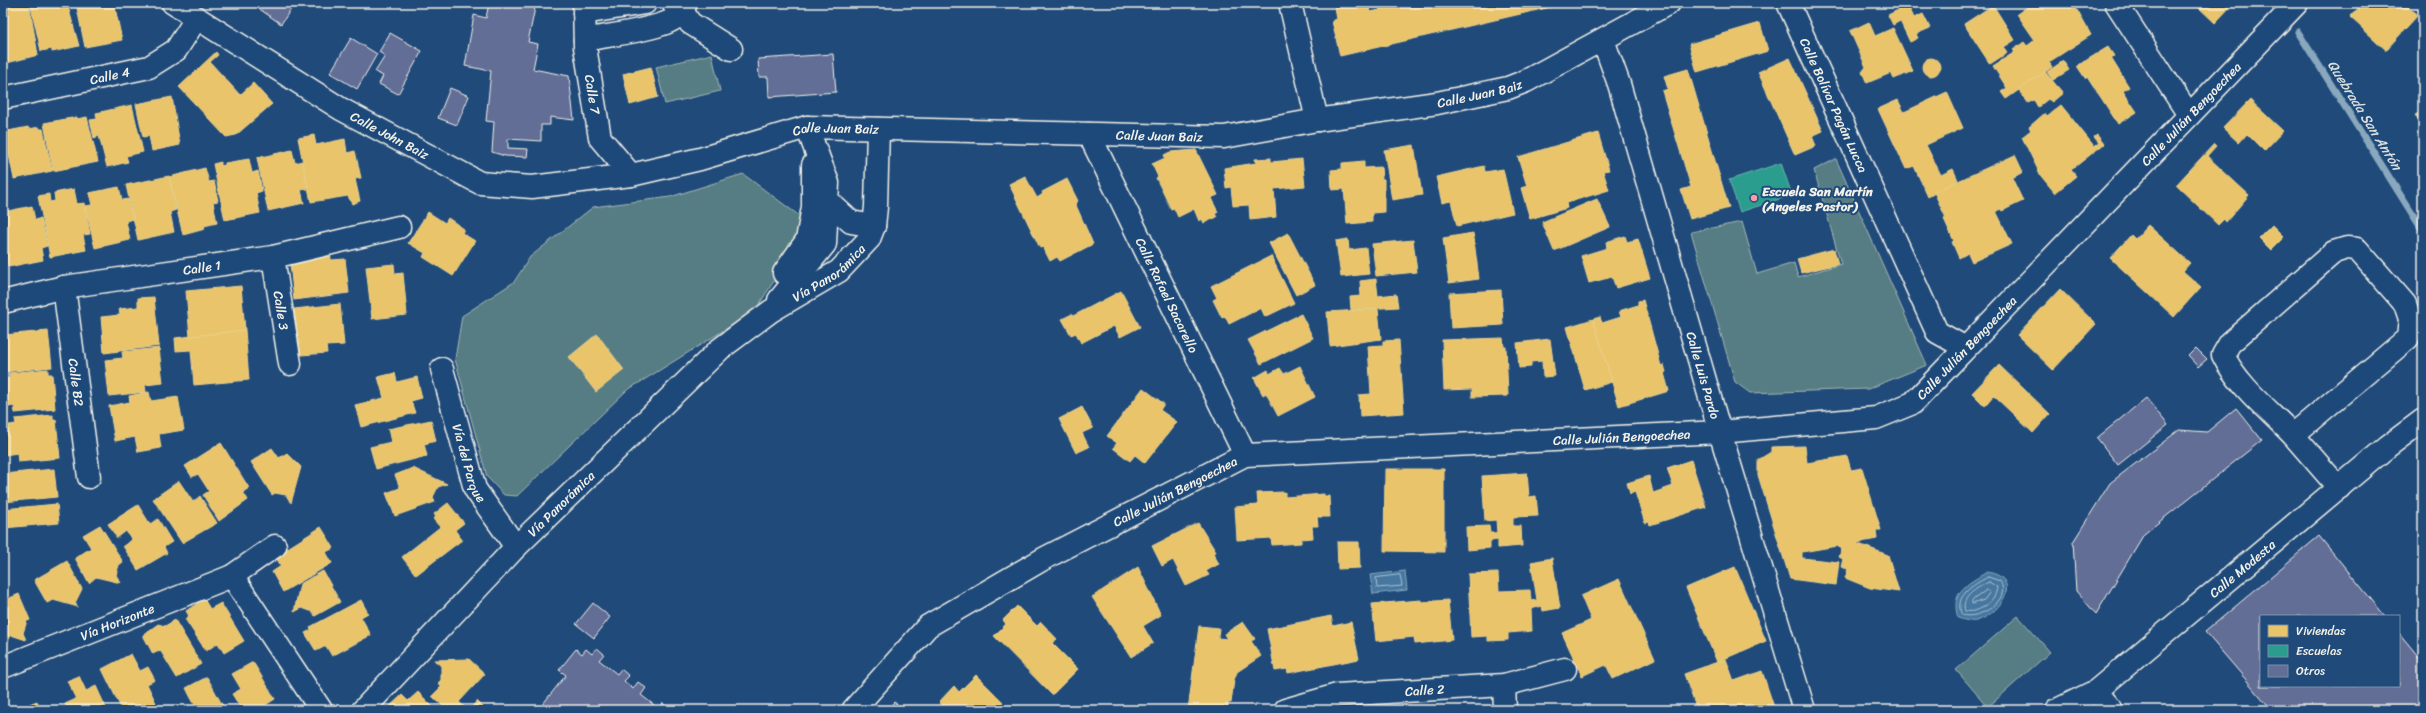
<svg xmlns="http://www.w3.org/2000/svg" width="2426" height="713" viewBox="0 0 2426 713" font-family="Sriracha,sans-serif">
<rect width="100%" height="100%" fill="#1f4a7a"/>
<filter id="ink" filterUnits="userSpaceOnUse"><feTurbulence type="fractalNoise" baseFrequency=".025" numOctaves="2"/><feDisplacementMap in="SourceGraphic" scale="8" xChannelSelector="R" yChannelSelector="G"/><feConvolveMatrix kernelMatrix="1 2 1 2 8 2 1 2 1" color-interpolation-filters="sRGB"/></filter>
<g filter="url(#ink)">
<g fill="#577d83" stroke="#a6b7b6">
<polygon points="712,54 720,91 665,104 656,67"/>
<polygon points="1836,159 1927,365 1868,389 1750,393 1735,382 1691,232 1742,222 1757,274 1794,263 1798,277 1841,264 1814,170"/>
<polygon points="743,174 805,220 801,238 755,311 626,391 517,496 504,495 487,477 455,359 462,316 514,282 530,257 593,207 670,197"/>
<polygon points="2018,616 2050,652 1988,707 1956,670"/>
</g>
<g fill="#4477a1" stroke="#8aa8bd">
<polygon points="1405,571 1407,590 1373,594 1370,575"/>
<path d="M1987,572C2025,578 2000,615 1976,621C1971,622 1964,620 1958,618C1950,592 1967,584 1987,572Z"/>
</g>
<g fill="#e9c46a" stroke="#ecd290">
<polygon points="3,3 29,3 38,55 3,64"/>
<polygon points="48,3 67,3 79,46 52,52 52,49 41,51 31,7"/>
<polygon points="87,3 114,3 122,40 85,47 77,8 88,5"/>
<polygon points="1334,3 1368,3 1370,12 1380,10 1378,3 1554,3 1555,6 1340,56 1332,21 1337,19"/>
<polygon points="2033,3 2073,3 2091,35 2049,62 2052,67 2006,99 2001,92 2007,88 1993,66 2015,52 2013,50 2024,42 2027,46 2035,40 2017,14"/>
<polygon points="2194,3 2234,3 2215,23"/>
<polygon points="2363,3 2405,3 2418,15 2386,50 2350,17"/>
<polygon points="1908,5 1914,18 1923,14 1930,28 1916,34 1918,38 1910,42 1900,21 1893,25 1888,15"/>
<polygon points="1993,5 2015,40 2004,47 2007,53 1990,64 1964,24"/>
<polygon points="1869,22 1875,36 1893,28 1913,71 1894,79 1891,73 1867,83 1862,72 1866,67 1850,31"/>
<polygon points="1760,23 1768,51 1697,72 1689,44"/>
<polygon points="2108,47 2114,56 2111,58 2129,87 2123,91 2137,112 2118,124 2087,76 2085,78 2077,66"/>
<polygon points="216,52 218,55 210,62 240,95 253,83 272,104 236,135 226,137 179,87"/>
<circle cx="1931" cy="67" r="9"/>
<polygon points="1790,58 1823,131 1812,136 1816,146 1795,155 1758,72"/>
<polygon points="2063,61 2069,70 2053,80 2047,72"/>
<polygon points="651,67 658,97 630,105 623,74"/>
<polygon points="1688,69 1729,208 1690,219 1681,190 1691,187 1662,91 1668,89 1664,76"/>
<polygon points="2045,72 2063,93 2052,102 2048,99 2038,107 2034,100 2028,103 2019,90"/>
<polygon points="1947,92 1963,128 1926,145 1941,175 1953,169 1958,180 1928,197 1914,166 1906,169 1878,109 1898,100 1904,112"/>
<polygon points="172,97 180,145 152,151 149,136 143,137 136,104"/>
<polygon points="2250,100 2283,131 2264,151 2247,134 2239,143 2223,128"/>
<polygon points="132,105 143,152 126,156 128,162 107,167 99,136 94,138 90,120 97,119 96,113"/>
<polygon points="2061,105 2094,146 2099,143 2094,137 2097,135 2104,144 2071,170 2076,176 2055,193 2041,176 2022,137 2031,130 2029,127 2045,113 2047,116"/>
<polygon points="2423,111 2423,127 2415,115"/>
<polygon points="77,117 77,119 87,117 98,162 53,171 44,123"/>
<polygon points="28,127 29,129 39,127 40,129 43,129 52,171 14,179 9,155 6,156 3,132"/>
<polygon points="1598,133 1609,170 1603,171 1609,190 1566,203 1567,208 1530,219 1521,188 1527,186 1518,157"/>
<polygon points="314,135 316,145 345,139 347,153 355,151 361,178 355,179 360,201 352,204 348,196 311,202 298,138"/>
<polygon points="2214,144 2216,146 2207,156 2249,195 2226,222 2224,219 2218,225 2176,185"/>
<polygon points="1414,145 1422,195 1392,200 1384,150"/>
<polygon points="292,150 295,163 302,161 308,189 301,190 304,203 268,211 257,158"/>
<polygon points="1196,150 1218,195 1211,198 1218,212 1215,214 1217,217 1204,223 1202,219 1199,221 1194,209 1178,217 1174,208 1171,209 1156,178 1158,177 1152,164 1165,158 1164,155 1170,152"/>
<polygon points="2015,155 2023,172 2012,178 2023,201 2002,211 2001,209 1996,211 2012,244 1972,262 1968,253 1959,258 1952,242 1954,241 1944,219 1946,218 1934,192"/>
<polygon points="1271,158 1271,162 1302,159 1305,186 1274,189 1276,217 1250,220 1249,205 1233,206 1231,187 1226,188 1224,168 1256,163 1255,159"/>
<polygon points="249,159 252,173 258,171 262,191 256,193 260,213 225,220 213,164 221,162 221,166 225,165 225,163"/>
<polygon points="1364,161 1364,168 1381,167 1382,179 1384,179 1384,212 1372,213 1372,222 1347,224 1344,189 1332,190 1331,170 1342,169 1342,163"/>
<polygon points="1484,166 1485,172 1503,169 1513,213 1457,226 1451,201 1442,203 1436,177"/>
<polygon points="205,168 209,182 214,181 218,201 213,202 217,223 204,226 205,229 183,235 169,177"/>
<polygon points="169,176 176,210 170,212 174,232 138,240 126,185"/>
<polygon points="1025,176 1037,198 1043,194 1042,192 1067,179 1078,201 1075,203 1093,244 1060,261 1057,257 1050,261 1043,247 1040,248 1009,184"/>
<polygon points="119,187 122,200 128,199 133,219 126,221 130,240 95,248 85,206 92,205 89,193"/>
<polygon points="74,189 77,204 84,203 90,234 83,235 86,250 50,257 38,196 49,194 50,202 55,201 54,193"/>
<polygon points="1597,199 1610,227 1554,251 1542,222"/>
<polygon points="32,206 35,220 41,218 47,246 41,248 43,260 8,267 3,243 3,212"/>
<polygon points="428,212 445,223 448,218 464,229 462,233 475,241 453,276 423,257 425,253 408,243"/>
<polygon points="2148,225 2190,263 2183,271 2201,287 2174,317 2110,258 2131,235 2135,239"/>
<polygon points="2272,225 2284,237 2271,250 2259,238"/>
<polygon points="1288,233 1315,285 1296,295 1269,243"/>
<polygon points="1473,233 1479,279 1449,283 1443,238"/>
<polygon points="1625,236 1627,242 1638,239 1650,278 1616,288 1612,277 1589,283 1581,256 1607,248 1606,242"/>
<polygon points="1348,239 1349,250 1366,248 1369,274 1341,277 1336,241"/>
<polygon points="1413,240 1417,272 1376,276 1372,244"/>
<polygon points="330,249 331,260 345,259 349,293 294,300 290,264 308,262 307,252"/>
<polygon points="1834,249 1838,264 1801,273 1797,259"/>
<polygon points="1271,256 1294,303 1265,317 1261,308 1229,324 1225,316 1222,318 1213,300 1217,298 1211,286"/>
<polygon points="394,264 395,274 403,273 407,315 372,319 366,267"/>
<polygon points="1376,279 1378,296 1396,294 1398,307 1351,310 1350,297 1361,296 1360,281"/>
<polygon points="241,286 245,330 190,337 186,291"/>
<polygon points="2060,289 2096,324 2053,370 2017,335"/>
<polygon points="1501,290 1503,325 1451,328 1449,293"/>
<polygon points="1121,291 1140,327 1120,337 1114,326 1081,343 1076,333 1071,335 1062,319 1072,314 1073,316"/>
<polygon points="154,297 159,346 104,353 101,317 120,315 119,309 138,307 138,298"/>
<polygon points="1643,300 1661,366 1664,365 1666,372 1664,373 1669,391 1619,406 1593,319 1600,317 1602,323 1621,317 1619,311 1638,305 1638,301"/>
<polygon points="340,304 344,345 326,346 327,353 301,355 294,309"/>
<polygon points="1378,309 1381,339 1330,346 1327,312"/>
<polygon points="1301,314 1313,338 1261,364 1248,340"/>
<polygon points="1593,319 1612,382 1585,390 1567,327"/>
<polygon points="245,330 249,380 194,385 191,350 176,351 175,338"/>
<polygon points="48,331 52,367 3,372 3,335"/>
<polygon points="597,334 624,370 596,392 569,357"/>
<polygon points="1503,338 1504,347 1506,347 1508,396 1472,397 1472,389 1444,390 1442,340"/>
<polygon points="1550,339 1555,376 1543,377 1542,361 1531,362 1531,367 1519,368 1517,343"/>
<polygon points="1399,340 1404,413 1360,416 1359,395 1371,394 1368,346 1383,345 1383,341"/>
<polygon points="159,348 163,383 145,385 146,392 109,396 105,360 123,358 122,352"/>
<polygon points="1999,365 2050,414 2033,433 1994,396 1985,406 1972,393"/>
<polygon points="1300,366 1315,397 1278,416 1266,393 1263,395 1254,378 1268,370 1269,374 1280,368 1284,374"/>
<polygon points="48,369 48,374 52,374 55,409 15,413 14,406 3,408 3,379 10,378 9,373"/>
<polygon points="395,373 397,382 417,377 422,398 411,401 415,413 361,427 355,405 384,398 378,377"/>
<polygon points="1143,388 1164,404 1160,410 1177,422 1145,463 1135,455 1130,461 1113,448 1117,443 1107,436"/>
<polygon points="149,392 151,401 178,397 184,430 159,434 161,448 138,452 135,437 115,441 109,406 130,402 129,396"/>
<polygon points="1082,407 1093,428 1082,433 1089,447 1076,453 1059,419"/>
<polygon points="53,415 53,420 56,420 60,458 18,462 17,453 5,455 3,426 16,424 15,419"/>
<polygon points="431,420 436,441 424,444 427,456 376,469 370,447 391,442 388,429"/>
<polygon points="221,443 249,488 243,492 248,500 219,521 203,495 209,491 198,474 192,477 185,466"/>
<polygon points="1805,446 1807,463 1847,456 1851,470 1862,468 1881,530 1876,530 1877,539 1856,543 1888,555 1899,592 1870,588 1845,578 1848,569 1841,567 1843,559 1839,557 1842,549 1837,546 1802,552 1802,558 1839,562 1836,585 1790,579 1758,475 1758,460 1771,452 1771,447"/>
<polygon points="272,448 279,458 287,453 301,467 291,503 286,495 275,493 272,495 251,462"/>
<polygon points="1691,460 1706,507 1650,525 1649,522 1645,523 1635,492 1630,494 1627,483 1649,476 1653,493 1673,486 1667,468"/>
<polygon points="413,468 447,484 438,487 433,497 435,502 395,516 386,493 400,488 395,475"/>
<polygon points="54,469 57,497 3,502 3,474"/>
<polygon points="1385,469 1444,469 1444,552 1384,551"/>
<polygon points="1527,473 1529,497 1536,496 1538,516 1513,517 1513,526 1521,526 1522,546 1498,548 1498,540 1490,541 1490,548 1467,550 1466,527 1489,526 1490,533 1497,533 1496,520 1485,521 1482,476"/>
<polygon points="179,481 193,502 200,496 217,523 182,543 153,499"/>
<polygon points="1285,492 1285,497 1324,494 1324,496 1329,496 1330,517 1317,517 1318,526 1312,526 1313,538 1301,539 1301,543 1272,545 1271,538 1237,540 1235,507 1258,505 1257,493"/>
<polygon points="448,503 464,523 455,530 462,540 416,575 402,557 440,527 433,519 436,517 434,514"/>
<polygon points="57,504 59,523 4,528 3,509"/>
<polygon points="138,505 150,524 158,519 172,542 164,547 167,553 138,570 123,546 132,540 126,531 117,538 108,524"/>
<polygon points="1198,523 1216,552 1213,553 1219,564 1206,571 1209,575 1186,586 1173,560 1162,566 1152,546"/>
<polygon points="100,525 123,562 119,565 116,575 121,583 96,577 89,583 75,558 91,548 83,535"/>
<polygon points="321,527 334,548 326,552 332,563 283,592 272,572 281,566 275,556"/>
<polygon points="1337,542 1359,542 1360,568 1338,569"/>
<polygon points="1552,558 1560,608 1543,611 1542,606 1531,609 1532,631 1508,633 1508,640 1488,641 1488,636 1471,637 1468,574 1498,573 1499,591 1530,590 1531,601 1537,600 1531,562"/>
<polygon points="67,561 82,589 75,603 78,607 53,600 47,603 34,580"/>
<polygon points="1138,567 1161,615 1143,626 1153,643 1131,657 1092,597"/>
<polygon points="1735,567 1766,641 1717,662 1686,588"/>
<polygon points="323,571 340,602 315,616 313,612 302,608 294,612 300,584"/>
<polygon points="1619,579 1655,659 1613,679 1606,665 1582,676 1562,633 1591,620 1581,596"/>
<polygon points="19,594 30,620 27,621 23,633 26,640 11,635 5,647 3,646 3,601"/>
<polygon points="204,599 210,609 221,603 244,641 224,653 218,643 206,651 185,619 189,616 186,611"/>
<polygon points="361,600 368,613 361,617 371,635 332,656 326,646 316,651 305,633 311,630 310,627"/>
<polygon points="1421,600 1421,602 1448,600 1452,640 1415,644 1414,637 1376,641 1372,604"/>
<polygon points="1017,606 1037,626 1041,622 1057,639 1052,643 1078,669 1052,695 994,636 1006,624 1003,620"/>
<polygon points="1331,616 1333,626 1351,622 1359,659 1288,673 1287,669 1275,671 1267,629"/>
<polygon points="175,620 201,664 177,678 160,650 153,654 143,635 158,624 165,626"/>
<polygon points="1243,622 1255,639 1251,641 1261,656 1237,672 1234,680 1231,703 1228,703 1228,710 1188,710 1199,626 1219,628 1218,638 1227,639 1224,634"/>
<polygon points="131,654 140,671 148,667 155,680 147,684 156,703 141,710 122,710 102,669"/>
<polygon points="469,659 485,674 459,702 468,710 447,710 432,696 442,686 438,683 441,680 441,666 434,660"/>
<polygon points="1726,659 1734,681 1762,671 1775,710 1697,710 1684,674"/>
<polygon points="253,662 275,699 264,706 267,710 242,710 232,694 241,689 232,674"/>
<polygon points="976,675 1003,702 1001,703 1008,710 947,710 939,702 954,686 959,692"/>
<polygon points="79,676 86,691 96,686 107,710 68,710 65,704 76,699 67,681"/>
<polygon points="207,677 212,686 225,710 198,710 191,698 186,688"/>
<polygon points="418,692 436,710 387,709 402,695 408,701"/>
<polygon points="37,701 41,710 17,709"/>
<polygon points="477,701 483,707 480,710 469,710"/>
</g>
<polygon fill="#2a9d8f" stroke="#67b6aa" points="1781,163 1792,195 1740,212 1729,180"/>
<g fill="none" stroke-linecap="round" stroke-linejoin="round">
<g stroke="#aec0cc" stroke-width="1">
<polygon points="1400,575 1402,586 1377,588 1376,578"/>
<path d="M1988,577L2000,581C2012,601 1979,620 1962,615C1953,596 1973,585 1988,577Z"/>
<path d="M1989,582L1997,587C1996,601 1979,614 1965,611C1960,596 1979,587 1989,582Z"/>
<polygon points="1987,590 1990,592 1984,600 1972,604 1972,601"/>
</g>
<polyline stroke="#8aa8bd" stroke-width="7" points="2298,32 2423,231"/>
</g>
<g fill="#636e97" stroke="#f4f1e8">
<polygon points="261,3 295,3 281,24 258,8"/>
<polygon points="489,3 536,3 528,42 538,44 533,69 569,76 574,120 550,117 550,125 541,125 541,141 508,139 508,148 528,149 527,157 505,156 492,152 494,122 486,121 491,71 465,66 474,15 486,18"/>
<polygon points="390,33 422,51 398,94 379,84 383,76 375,72 385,56 379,52"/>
<polygon points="351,38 377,54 357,89 330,73"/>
<polygon points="833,54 836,92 769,97 768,77 759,77 758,59"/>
<polygon points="450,88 469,96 457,125 438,118"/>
<polygon points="2196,348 2207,359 2198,367 2188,356"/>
<polygon points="2146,398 2168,425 2118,465 2097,438"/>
<polygon points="2236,408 2262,440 2144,534 2096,614 2076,591 2073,542 2110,483 2179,430 2207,432"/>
<polygon points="2319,536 2385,616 2261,616 2261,686 2399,686 2399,633 2423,662 2423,710 2272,710 2205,632"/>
<polygon points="593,603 610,617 594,638 576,624"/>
<polygon points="597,648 604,654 599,660 617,674 621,669 629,676 624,681 633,689 638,682 646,688 641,695 659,709 663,703 670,710 538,710 566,675 559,670 576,649 582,654 586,649 592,654"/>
<polygon points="894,702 905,710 887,710"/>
</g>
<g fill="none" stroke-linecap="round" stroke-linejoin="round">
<defs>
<g id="minor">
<path id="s1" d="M173,3L341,109L480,183L532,187L631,175L700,159L807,127L1224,137L1317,120L1437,103L1508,88L1526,81L1669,3"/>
<path id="s2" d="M584,3L585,47L600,138L631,175"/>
<polyline points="673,3 680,7 690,23 731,49"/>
<polyline points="1290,3 1317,120"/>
<path id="s3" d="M1788,3L1937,332L1964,347"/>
<polyline points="2116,3 2189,115"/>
<polyline points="584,13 645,3"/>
<path d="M585,40C604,36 662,29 675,18C679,14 681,7 686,3"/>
<path id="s4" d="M1603,40L1619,84L1720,432L1804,710"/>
<path id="s5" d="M3,98L149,67L176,50L196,19"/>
<path id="s6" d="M1089,134L1245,455"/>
<polyline points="829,202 851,222 874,226"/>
<path id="s7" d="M273,257L290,364"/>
<polyline points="784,273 807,240 813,207 813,165"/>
<path id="s8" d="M64,287L89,477"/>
<polyline points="779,300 825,244 828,183 807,127"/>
<path id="s9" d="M3,302L64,287L273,257L399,227"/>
<path id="s10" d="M442,369L475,489L516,547"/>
<path d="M2293,435C2270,411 2238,386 2223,355L2230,343L2334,252L2347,248L2357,249L2405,304L2410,319L2408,338L2293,435L2339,488"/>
<polyline points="232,576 321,710"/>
<path id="s11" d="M3,667L232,576L275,546"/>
<polyline points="1504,685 1505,710"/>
<polyline points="2096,691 2112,710"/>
<path id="s12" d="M363,710L516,547L720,349L771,311L839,271L869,239L874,226L876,207L878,129"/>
<path id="s13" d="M853,710L928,626L1045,558L1245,455L1720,432L1876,418L1913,403L2297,3"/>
<path id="s14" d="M1285,710L1337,695L1504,685L1565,669"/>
<path id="s15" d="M2057,710L2096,691L2387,447L2423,420"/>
</g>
</defs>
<use href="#minor" stroke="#f4f1e8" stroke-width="25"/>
<use href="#minor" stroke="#1f4a7a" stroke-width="22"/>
</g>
</g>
<circle fill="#ff9aa2" stroke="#1f4a7a" stroke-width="1.5" cx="1754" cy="198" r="4"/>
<g text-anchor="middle" stroke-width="4" stroke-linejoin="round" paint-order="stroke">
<g font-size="13" fill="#f4f1e8" stroke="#1f4a7a">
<text dy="5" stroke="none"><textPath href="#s5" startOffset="109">Calle 4</textPath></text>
<text dy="5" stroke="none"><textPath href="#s1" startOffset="1367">Calle Juan Baiz</textPath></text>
<text dy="5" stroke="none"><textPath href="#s2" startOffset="92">Calle 7</textPath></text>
<text dy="5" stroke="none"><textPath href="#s3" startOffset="112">Calle Bolívar Pagán Lucca</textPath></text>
<text dy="5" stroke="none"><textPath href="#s13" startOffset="1546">Calle Julián Bengoechea</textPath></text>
<text dy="5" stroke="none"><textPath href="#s1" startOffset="719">Calle Juan Baiz</textPath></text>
<text dy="5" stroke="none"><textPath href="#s1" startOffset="254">Calle John Baiz</textPath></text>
<text dy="5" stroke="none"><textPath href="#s1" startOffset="1043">Calle Juan Baiz</textPath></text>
<text dy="5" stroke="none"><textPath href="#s9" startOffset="202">Calle 1</textPath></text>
<text dy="5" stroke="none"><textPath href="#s12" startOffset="641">Vía Panorámica</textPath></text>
<text dy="5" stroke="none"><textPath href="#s6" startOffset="179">Calle Rafael Sacarello</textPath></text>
<text dy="5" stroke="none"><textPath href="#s7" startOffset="54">Calle 3</textPath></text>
<text dy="5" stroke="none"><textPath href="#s13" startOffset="1222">Calle Julián Bengoechea</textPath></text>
<text dy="5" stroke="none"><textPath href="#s4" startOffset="350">Calle Luis Pardo</textPath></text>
<text dy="5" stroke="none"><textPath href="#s8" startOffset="96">Calle B2</textPath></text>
<text dy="5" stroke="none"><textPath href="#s13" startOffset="850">Calle Julián Bengoechea</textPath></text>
<text dy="5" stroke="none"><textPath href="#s10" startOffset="98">Vía del Parque</textPath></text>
<text dy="5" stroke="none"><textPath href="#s13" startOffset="394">Calle Julián Bengoechea</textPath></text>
<text dy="5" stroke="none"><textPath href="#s12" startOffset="286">Vía Panorámica</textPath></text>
<text dy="5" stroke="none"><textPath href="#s15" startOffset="234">Calle Modesta</textPath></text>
<text dy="5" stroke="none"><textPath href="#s11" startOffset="123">Vía Horizonte</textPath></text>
<text dy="5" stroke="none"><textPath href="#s14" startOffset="142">Calle 2</textPath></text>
</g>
<g font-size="13" font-weight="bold" fill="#f4f1e8" stroke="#1f4a7a" text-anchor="start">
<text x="1762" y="196">Escuela San Martín<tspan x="1762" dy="15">(Angeles Pastor)</tspan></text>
</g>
<g font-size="14" font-style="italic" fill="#dadfdd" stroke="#1f4a7a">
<text transform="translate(2365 115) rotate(58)" y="5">Quebrada San Antón</text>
</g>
</g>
<rect width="2426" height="713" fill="none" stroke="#1f4a7a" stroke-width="16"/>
<rect x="8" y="8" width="2410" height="697" fill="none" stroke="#f4f1e8" stroke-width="1.5" filter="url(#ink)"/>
<rect x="2260" y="615" width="140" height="72" fill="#1f4a7a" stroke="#748da6"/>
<rect x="2268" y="625" width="20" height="12" fill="#e9c46a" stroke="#748da6"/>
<text x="2296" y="635" font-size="12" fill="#f4f1e8">Viviendas</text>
<rect x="2268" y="645" width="20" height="12" fill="#2a9d8f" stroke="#748da6"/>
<text x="2296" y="655" font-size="12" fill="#f4f1e8">Escuelas</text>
<rect x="2268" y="665" width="20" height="12" fill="#636e97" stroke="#748da6"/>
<text x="2296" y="675" font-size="12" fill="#f4f1e8">Otros</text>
</svg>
